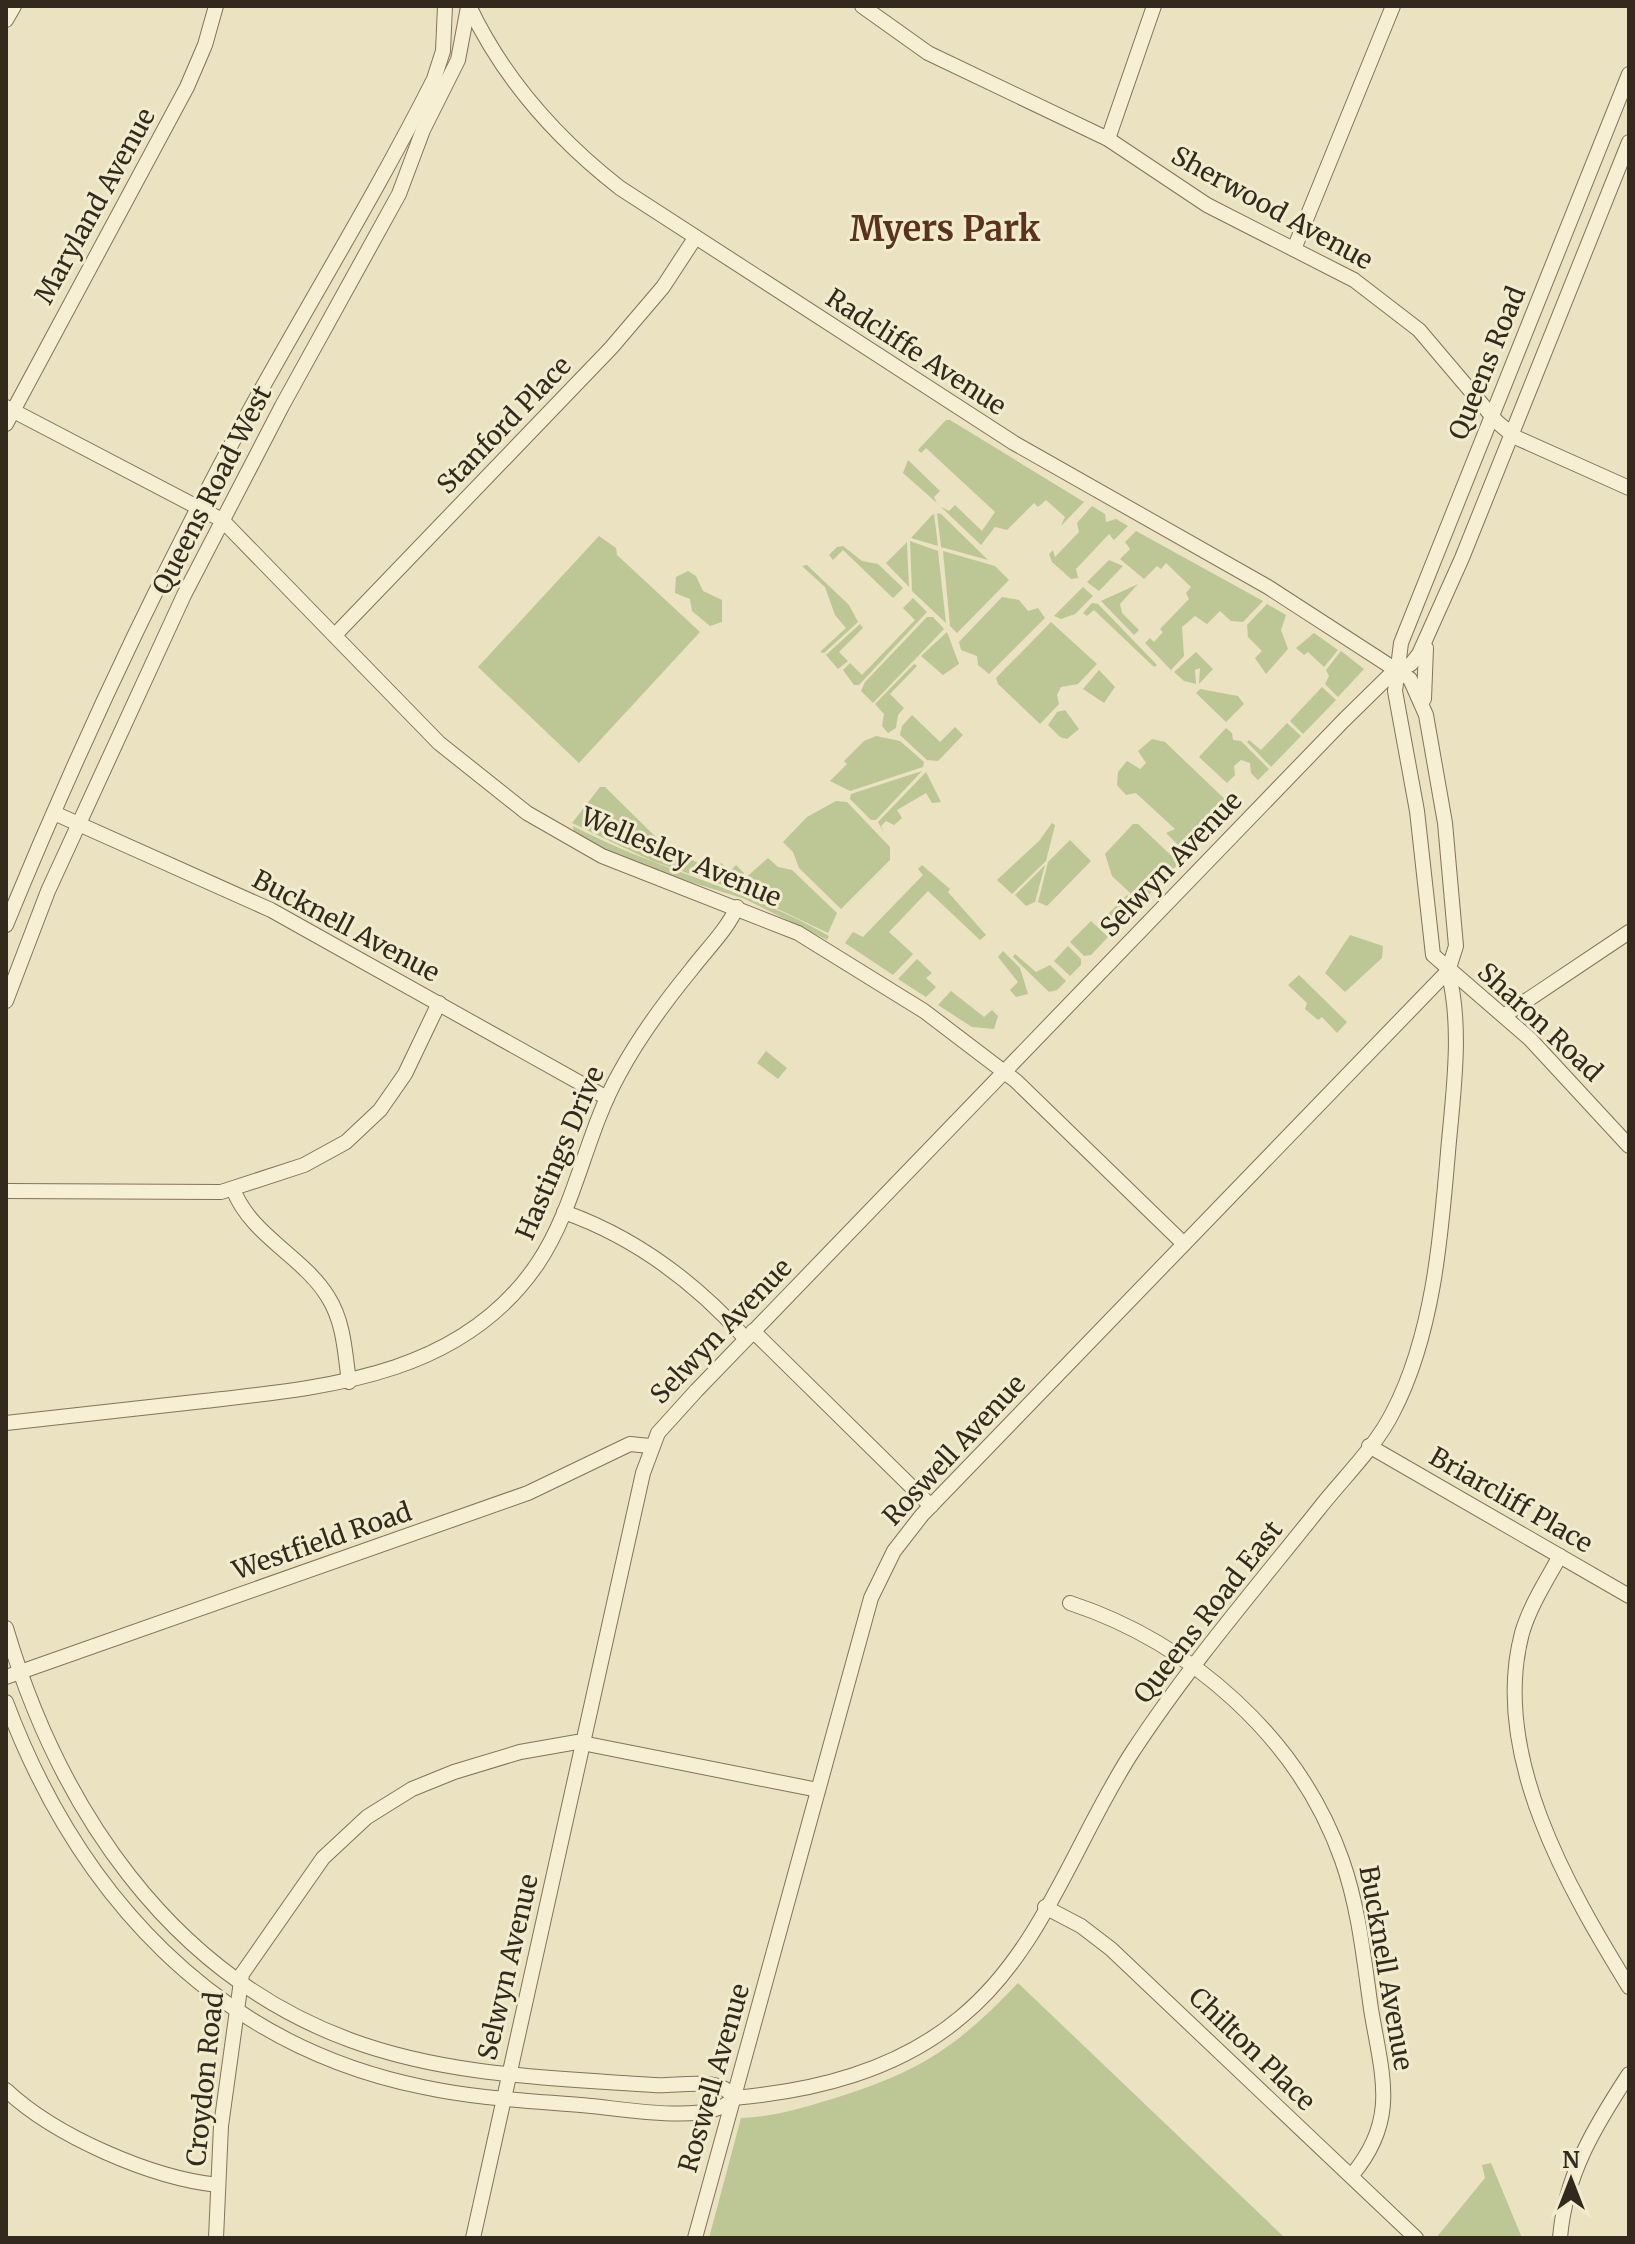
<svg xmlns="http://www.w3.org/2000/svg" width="1635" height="2244" viewBox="0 0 1635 2244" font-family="Merriweather,serif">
<rect width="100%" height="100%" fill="#eae2c0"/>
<g fill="#bcc795">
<polygon points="946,420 950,420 1084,502 1061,526 1065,517 1046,500 1038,507 1034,503 1007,530 995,527 981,545 941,507 949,511 955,505 982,531 995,512 926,448 921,453 918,450"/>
<polygon points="908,460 940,491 934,497 937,503 903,473"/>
<polygon points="1092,506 1105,514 1106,522 1116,519 1128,526 1114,540 1109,534 1076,569 1078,578 1071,579 1052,562 1049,554 1053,550 1055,557 1079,532 1077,523"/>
<polygon points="937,513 941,514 988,560 941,547"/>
<polygon points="934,514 938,546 911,538 932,515"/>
<polygon points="1136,531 1263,601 1243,622 1231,621 1220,611 1207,624 1195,616 1182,627 1184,656 1171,670 1145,643 1150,638 1154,642 1163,632 1160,629 1189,599 1186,593 1191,587 1166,563 1161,569 1157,566 1144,579 1120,559 1130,549 1125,542"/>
<polygon points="599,536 616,548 617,555 700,632 579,763 478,667"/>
<polygon points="910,541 938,551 946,623 912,591"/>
<polygon points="907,542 909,587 886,563"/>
<polygon points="843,546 862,561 878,564 903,588 893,598 843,550 833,560 829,555 837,547"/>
<polygon points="943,551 995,566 1009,580 957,633 950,626"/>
<polygon points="1109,560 1123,566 1099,591 1087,582"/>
<polygon points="807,565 849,605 858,622 824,653 820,652 846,628 835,615 825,587 802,566"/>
<polygon points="688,571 696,576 703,591 722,600 722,622 710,626 692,611 690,599 675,593 676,577"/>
<polygon points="1138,584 1120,604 1122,613 1139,630 1134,635 1101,601"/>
<polygon points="1083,587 1093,596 1075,614 1061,619 1054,616"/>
<polygon points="1002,597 1019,600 1028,611 1038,608 1045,618 989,674 978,665 977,656 961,650 959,642"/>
<polygon points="913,598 927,612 859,685 854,685 843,670 850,663 862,675 915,620 903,608"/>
<polygon points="1092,603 1098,604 1157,665 1154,667 1094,610 1087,616 1083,613"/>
<polygon points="1267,604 1286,615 1281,630 1288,649 1266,674 1255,658 1262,651 1248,637 1247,625"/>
<polygon points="927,617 933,617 944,629 873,703 861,691 865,682"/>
<polygon points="1051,622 1097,664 1078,684 1061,687 1057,695 1059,704 1040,724 998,684 996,678"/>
<polygon points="860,624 863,628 839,652 848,661 838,669 826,655"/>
<polygon points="947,632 959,664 943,675 921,656"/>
<polygon points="1314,633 1338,650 1324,667 1308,652 1304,655 1296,648"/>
<polygon points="1341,651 1364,669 1338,697 1325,684 1329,676 1326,670"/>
<polygon points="1196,652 1213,669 1199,684 1200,668 1195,670 1196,684 1184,681 1174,672"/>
<polygon points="914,664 917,666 890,694 904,708 898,715 896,728 888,733 882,726 884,714 875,704"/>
<polygon points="1099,670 1115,687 1104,703 1083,689"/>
<polygon points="1322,687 1336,700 1303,734 1290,721"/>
<polygon points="1200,689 1238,696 1244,704 1226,722 1196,693"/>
<polygon points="1065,710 1079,729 1067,739 1060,737 1048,725 1057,712"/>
<polygon points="912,715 940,742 955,727 963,735 938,761 927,760 900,735 902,726"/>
<polygon points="1287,723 1301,736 1271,767 1247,742 1249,740 1261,750"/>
<polygon points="1226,728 1232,733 1233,740 1241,741 1269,769 1258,780 1251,773 1250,763 1241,760 1234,766 1235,775 1227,783 1199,757"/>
<polygon points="876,736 900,741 924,762 923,767 850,791 830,781 847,764 844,761 864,741"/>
<polygon points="1152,739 1165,742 1233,807 1193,848 1188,844 1182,849 1166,833 1175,829 1136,793 1126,795 1117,785 1118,772 1127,761 1140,769 1146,763 1138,751"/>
<polygon points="922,771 876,820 871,820 850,799 851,794"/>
<polygon points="926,772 941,802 932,803 926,793 897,810 902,818 894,825 886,821 881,826 884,833 878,822"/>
<polygon points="600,787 605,787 666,847 698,863 705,856 717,868 721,863 730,871 736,865 744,873 737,890 652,861 572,823"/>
<polygon points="836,801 847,802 890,847 890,860 841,909 799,868 793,852 783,842 807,817"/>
<polygon points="1052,823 1055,825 1046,861 1012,894 997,880 1039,841"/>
<polygon points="1133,824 1138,824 1179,863 1141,903 1112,876 1105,854"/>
<path d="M573,826C656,870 748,889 829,936L827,940L745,899L639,866L574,835Z"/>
<polygon points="1070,840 1091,861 1047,906 1038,902 1048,862"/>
<polygon points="768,858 778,867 792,870 837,913 828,933 740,891 742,881"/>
<polygon points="922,865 950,889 948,892 986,935 980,940 928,891 889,932 913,954 893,975 845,943 853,932 863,937 923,875 918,869"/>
<polygon points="1045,865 1035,902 1026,906 1015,895"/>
<polygon points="1127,895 1135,903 1135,909 1114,931 1102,920"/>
<polygon points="1091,921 1108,937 1091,955 1084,956 1070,942"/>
<polygon points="1350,935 1383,946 1382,958 1345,992 1325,973"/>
<polygon points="1068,946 1081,959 1081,965 1070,976 1054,961"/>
<polygon points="1003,951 1020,968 1028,994 1016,997 1010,990 1018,982 998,957"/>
<polygon points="1015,954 1036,972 1050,965 1066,981 1057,990 1049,992 1013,957"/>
<polygon points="917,959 932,973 926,978 936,987 926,997 898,979"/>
<polygon points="1299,975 1347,1022 1337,1033 1322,1017 1318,1020 1305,1009 1307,1003 1288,985"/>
<polygon points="951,991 984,1017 992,1010 998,1016 994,1029 972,1027 938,1005"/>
<polygon points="766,1051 787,1068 778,1079 757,1063"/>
<path d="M1018,1983L1285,2238H709L741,2118C773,2117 802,2108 832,2099C919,2072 955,2049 1018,1983Z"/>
<polygon points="1491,2163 1522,2238 1436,2238 1485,2178 1482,2165"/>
</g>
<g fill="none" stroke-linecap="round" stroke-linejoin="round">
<defs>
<g id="minor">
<path d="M469,6C504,80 556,138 620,188L1014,443L1268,587L1410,679L1426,715L1445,823L1456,946L1448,971L922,1515L894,1551L871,1598L695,2238"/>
<polyline points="862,6 928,53 1108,139 1207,205 1354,280 1419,330 1497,422 1515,437 1629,488"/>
<polyline points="6,20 14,6"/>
<polyline points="1629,74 1401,643 1395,691 1417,811 1433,955 1530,1039 1629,1146"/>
<polyline points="1108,139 1154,6"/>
<polyline points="1294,249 1393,6"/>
<polyline points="6,407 222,520 439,743 527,813 602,856 798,933 924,1011 1016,1081 1184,1244"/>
<polyline points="6,424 187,87 205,45 216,6"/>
<polyline points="335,635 611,348 663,287 695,238"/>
<polyline points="1424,699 1426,648"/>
<polyline points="54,813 271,910 607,1098"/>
<path d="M6,925C77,752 157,581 246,417C308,304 376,194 434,79L443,51L445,6"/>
<polyline points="6,1001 48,891 184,595 282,406 399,194 423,130 458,60 468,7"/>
<polyline points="1505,1015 1629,932"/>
<path d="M233,1189C251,1236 303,1256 328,1297C344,1322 345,1353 349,1382"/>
<polyline points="6,1191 221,1192 304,1165 346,1142 380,1110 405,1074 439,1003"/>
<path d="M564,1212C637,1238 695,1282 746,1339"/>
<polyline points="753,1331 931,1506"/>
<path d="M6,1423C72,1416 138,1408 204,1401C328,1387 462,1376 538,1263C576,1206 585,1135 619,1074C639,1037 664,1003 691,970C706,950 727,930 737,907"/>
<polyline points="1369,1446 1629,1596"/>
<path d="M1560,1556C1546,1581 1530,1606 1522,1633C1490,1754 1568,1888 1629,1987"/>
<path d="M1070,1603C1191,1643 1299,1738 1342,1860C1359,1908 1364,1960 1371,2009C1382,2076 1399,2119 1352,2175"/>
<path d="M6,1628C59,1807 168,1973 350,2040C447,2076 552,2078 654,2085C676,2087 723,2075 733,2098"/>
<polyline points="6,1677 528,1493 630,1444 650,1446"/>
<path d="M6,1702C78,1894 215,2045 423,2087C478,2099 535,2101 591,2106C625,2109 709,2125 733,2099"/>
<polyline points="1045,1907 1081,1926 1111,1949 1416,2238"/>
<path d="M6,2090C55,2136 151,2178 218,2185"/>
<path d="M733,2098C814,2091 897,2071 961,2017C1043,1950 1076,1838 1133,1751C1188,1667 1255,1589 1318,1510C1342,1479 1375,1448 1393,1412C1433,1335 1441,1237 1448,1152C1453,1094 1463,1027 1448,971"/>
<polyline points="216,2238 221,2126 242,1974 323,1858 367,1817 412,1789 454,1772 520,1752 577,1742 818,1790"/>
<polyline points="473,2238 643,1473 658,1433 696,1391 1344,720 1391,674 1411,664 1419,654 1462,558 1629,142"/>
<path d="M1560,2238C1565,2175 1595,2126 1629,2074"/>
</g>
</defs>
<use href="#minor" stroke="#827359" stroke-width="16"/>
<use href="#minor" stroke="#f6efd3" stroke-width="14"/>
</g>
<g text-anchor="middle" stroke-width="6" stroke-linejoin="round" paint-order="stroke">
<g font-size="26" fill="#332a1d" stroke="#f2eccf">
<text transform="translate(95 206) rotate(-61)" y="9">Maryland Avenue</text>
<text transform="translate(1272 208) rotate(29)" y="9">Sherwood Avenue</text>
<text transform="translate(916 352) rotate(33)" y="9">Radcliffe Avenue</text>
<text transform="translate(1487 363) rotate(-68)" y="9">Queens Road</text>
<text transform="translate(504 425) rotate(-46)" y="9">Stanford Place</text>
<text transform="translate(212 490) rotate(-63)" y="9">Queens Road West</text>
<text transform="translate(681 857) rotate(23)" y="9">Wellesley Avenue</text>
<text transform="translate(1171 864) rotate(-46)" y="9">Selwyn Avenue</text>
<text transform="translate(346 926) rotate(28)" y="9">Bucknell Avenue</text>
<text transform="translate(1540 1022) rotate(43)" y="9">Sharon Road</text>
<text transform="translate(560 1153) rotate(-67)" y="9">Hastings Drive</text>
<text transform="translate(721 1331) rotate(-46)" y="9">Selwyn Avenue</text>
<text transform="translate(954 1450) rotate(-47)" y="9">Roswell Avenue</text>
<text transform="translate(1511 1500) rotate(30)" y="9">Briarcliff Place</text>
<text transform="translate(322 1541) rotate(-19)" y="9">Westfield Road</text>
<text transform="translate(1208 1612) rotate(-52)" y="9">Queens Road East</text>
<text transform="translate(508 1967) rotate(-77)" y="9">Selwyn Avenue</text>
<text transform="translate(1386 1968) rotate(80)" y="9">Bucknell Avenue</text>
<text transform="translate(1252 2049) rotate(44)" y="9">Chilton Place</text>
<text transform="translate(714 2078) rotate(-74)" y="9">Roswell Avenue</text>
<text transform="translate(205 2079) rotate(-84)" y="9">Croydon Road</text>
</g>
<g font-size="34" font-weight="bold" fill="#5c321f" stroke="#f2eccf">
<text x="945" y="241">Myers Park</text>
</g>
</g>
<rect width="1635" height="2244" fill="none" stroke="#332a1d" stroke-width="16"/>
<g transform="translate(1571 2180)" stroke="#f2eccf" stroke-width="6" paint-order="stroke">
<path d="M0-6L14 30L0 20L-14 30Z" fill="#332a1d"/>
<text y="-12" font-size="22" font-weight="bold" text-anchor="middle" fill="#332a1d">N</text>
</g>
</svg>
